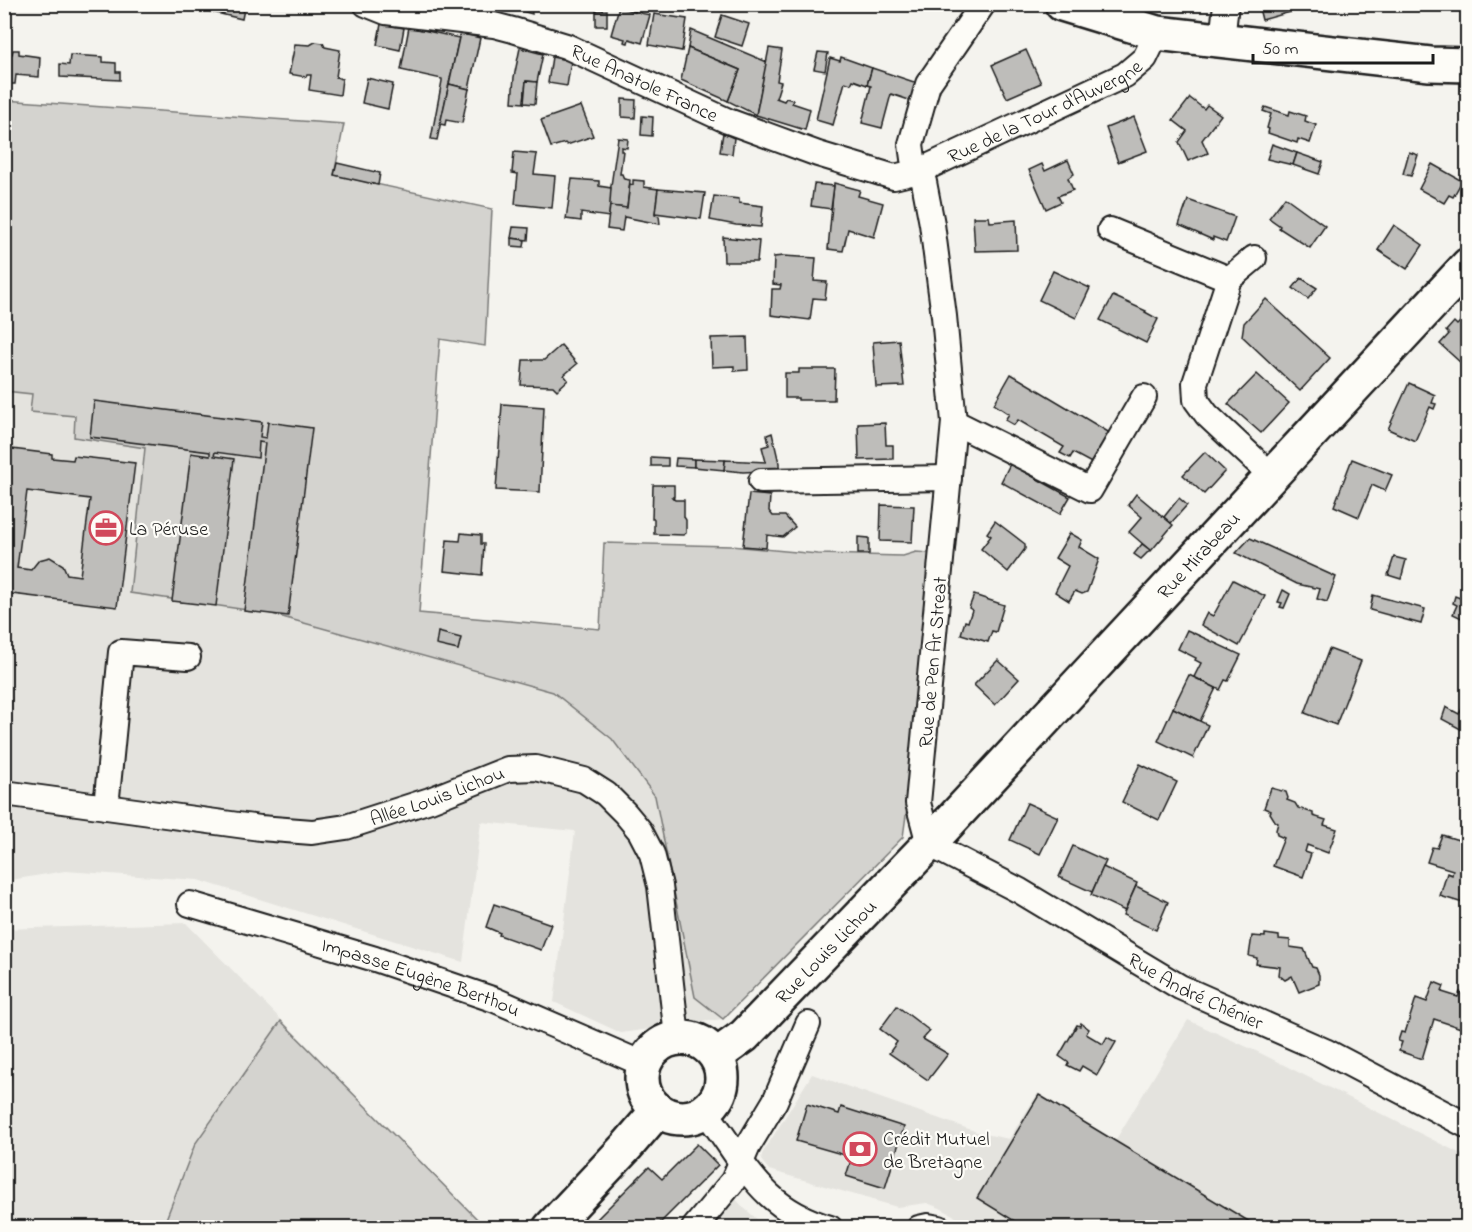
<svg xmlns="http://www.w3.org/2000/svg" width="1472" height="1232" viewBox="0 0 1472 1232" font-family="'Indie Flower',sans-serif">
<rect width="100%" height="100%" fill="#f4f3ee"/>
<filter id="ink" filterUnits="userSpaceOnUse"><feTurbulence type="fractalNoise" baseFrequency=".0167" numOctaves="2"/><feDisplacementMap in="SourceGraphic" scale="12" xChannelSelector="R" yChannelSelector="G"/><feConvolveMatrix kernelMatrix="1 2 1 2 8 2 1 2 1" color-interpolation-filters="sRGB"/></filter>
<g filter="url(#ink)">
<g fill="#e4e3de">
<polygon points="5,100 344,124 334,175 492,209 485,346 440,339 419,613 600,629 604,543 731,546 818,554 903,556 916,552 903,837 723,1019 621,1033 554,1002 575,831 481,822 463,962 198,880 65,871 5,881"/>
<polygon points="186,923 485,1227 5,1227 4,929"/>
<polygon points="1188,1020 1258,1052 1467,1157 1467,1227 966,1227 953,1215 940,1208 927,1203 897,1207 769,1170 761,1160 762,1154 812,1074 980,1133 1009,1139 1038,1093 1115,1141"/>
<polygon points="733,1196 744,1208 766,1227 711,1228"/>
</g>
<g fill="#d4d3cf" stroke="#787876" stroke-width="1.5">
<polygon points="4,100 344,124 334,175 492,209 485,346 440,339 419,613 600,629 604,543 731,546 818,554 903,556 916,552 942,554 903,837 723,1019 695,997 655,796 612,739 553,692 268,613 130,593 145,448 74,437 75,416 30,412 32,394 5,391"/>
<polygon points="281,1021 485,1227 163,1227 195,1144"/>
</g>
<g fill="#bebdba" stroke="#1c1c1c" stroke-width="1.5" fill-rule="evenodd">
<polygon points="200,4 245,4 242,19 199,9"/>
<polygon points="498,4 531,4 532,14 505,6"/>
<polygon points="1258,4 1319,4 1262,20"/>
<polygon points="619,7 635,12 636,8 640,9 640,13 650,15 642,43 629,39 628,43 624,42 625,39 611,35"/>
<polygon points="607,10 607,26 596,26 596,11"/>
<polygon points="654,14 687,19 682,51 649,45"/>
<polygon points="722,15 749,24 742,46 715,37"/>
<polygon points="381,24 404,28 400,50 377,45"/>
<polygon points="409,27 459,38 437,140 431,139 442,81 442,79 401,70"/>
<polygon points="691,30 767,62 756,115 728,101 740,70 688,48"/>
<polygon points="460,33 480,38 469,89 449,84"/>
<polygon points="315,42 323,43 325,47 340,50 336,77 342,79 340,95 309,90 311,75 307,75 306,77 289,74 295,44 310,45"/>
<polygon points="520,48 543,54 537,82 526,81 524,103 512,102 514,77"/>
<polygon points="688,48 740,70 728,101 681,80"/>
<polygon points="769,48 782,50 777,81 781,82 776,98 784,101 786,98 793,100 792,103 810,109 805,130 756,115"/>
<polygon points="13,50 19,50 19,54 40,57 39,77 16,75 15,84 4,84 4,53 12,54"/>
<polygon points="1026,50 1041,83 1007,98 992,65"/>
<polygon points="818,52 828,53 825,71 814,69"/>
<polygon points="70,55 103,57 103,62 116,63 116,72 120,72 120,80 60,77 60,64 69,65"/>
<polygon points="552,57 571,61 567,86 548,83"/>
<polygon points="841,57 872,68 867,85 853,80 851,84 845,82 833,125 816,120 830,58 840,61"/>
<polygon points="872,68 920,84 915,102 891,94 882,128 862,123 871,86 867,85"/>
<polygon points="367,78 393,84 388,109 362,103"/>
<polygon points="526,81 537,82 535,104 524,103"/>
<polygon points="449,84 469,89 462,123 446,120 445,125 440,124"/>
<polygon points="1190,98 1204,109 1207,105 1221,115 1202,140 1208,153 1188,161 1179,142 1187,131 1173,120"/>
<polygon points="622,99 636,100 635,118 622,117"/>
<polygon points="581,106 593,136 567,145 565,143 551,147 541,120"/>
<polygon points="1265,107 1289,115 1290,111 1306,116 1305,121 1316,125 1310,143 1298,139 1297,143 1268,133 1269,129 1267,128 1271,114 1263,111"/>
<polygon points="642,116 653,117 652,136 641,135"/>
<polygon points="1134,117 1147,151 1118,162 1106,128"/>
<polygon points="723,133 734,138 732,154 720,152"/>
<polygon points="618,138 628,139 627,148 621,147 621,151 623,151 620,174 622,174 624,179 630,180 627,208 608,206"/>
<polygon points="1272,144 1297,153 1293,165 1267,159"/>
<polygon points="514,152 537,154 534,174 555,176 552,208 515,204 518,174 512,173"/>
<polygon points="1409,152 1418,155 1411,176 1403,174"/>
<polygon points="1297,153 1323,162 1319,174 1293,165"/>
<polygon points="1068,160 1074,174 1068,178 1073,190 1058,196 1061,202 1046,209 1029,170 1042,164 1045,171"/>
<polygon points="337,163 380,173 378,185 334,175"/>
<polygon points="1432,164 1462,181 1453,197 1449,195 1444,203 1419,189"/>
<polygon points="572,179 599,181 599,186 611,188 609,217 581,213 581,221 566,219"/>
<polygon points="633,180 644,181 644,187 658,189 655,215 659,216 660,224 624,217 622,231 607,229 610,206 627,208 630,184 633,185"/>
<polygon points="834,183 860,190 858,196 883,203 874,237 848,229 843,251 828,249"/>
<polygon points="814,184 834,186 831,209 811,206"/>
<polygon points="658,189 705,193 701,219 655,213"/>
<polygon points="714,196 739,199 739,203 763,206 761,227 736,225 710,220"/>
<polygon points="1285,197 1325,226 1310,248 1279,228 1280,226 1269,218"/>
<polygon points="1188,200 1235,217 1226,242 1213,237 1213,240 1179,225"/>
<polygon points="973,217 989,217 990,222 1016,220 1017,250 975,251"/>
<polygon points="1394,225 1423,245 1407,269 1378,250"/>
<polygon points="513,227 529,228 528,240 511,238"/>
<polygon points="723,237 759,241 757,262 724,262"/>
<polygon points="511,238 525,240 524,247 511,246"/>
<polygon points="783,256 816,258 814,281 827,282 825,299 813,298 810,320 771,315 772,289 780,289 781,285 773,284 774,257"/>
<polygon points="1053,271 1090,288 1076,318 1039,300"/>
<polygon points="1301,278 1317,288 1308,299 1293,288"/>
<polygon points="1113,296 1146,311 1145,312 1158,319 1146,343 1100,320"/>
<polygon points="1266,299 1330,358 1300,391 1242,336 1244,323"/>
<polygon points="1463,319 1468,323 1468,356 1461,363 1440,344 1449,334 1446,331 1454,322 1457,325"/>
<polygon points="747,337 748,370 734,371 734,366 712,367 711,338"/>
<polygon points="899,340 904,386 876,387 873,342"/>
<polygon points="561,345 577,364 564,375 568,380 557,390 553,386 521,385 523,360 544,360"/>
<polygon points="799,369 835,369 834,400 798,400 798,398 785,398 785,373 799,373"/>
<polygon points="1011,374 1115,436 1097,466 1073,453 1070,458 1060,453 1064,447 1018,420 1014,425 1005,420 1009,414 994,404"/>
<polygon points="1257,374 1289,403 1261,433 1228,404"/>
<polygon points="1409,383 1435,395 1432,403 1436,404 1434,409 1430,407 1415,441 1388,429"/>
<polygon points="94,401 262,422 260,437 266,438 268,422 312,428 288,616 244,611 265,443 259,442 258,458 215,452 214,456 234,459 216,606 172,601 191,453 210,456 210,452 90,437"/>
<polygon points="502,404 544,407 540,492 496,490"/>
<polygon points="885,423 886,445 893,445 893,459 859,460 858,424"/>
<polygon points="772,433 779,463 779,470 743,472 724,470 725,460 766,462 762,447 769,445 767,435"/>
<path d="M4,448L52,454V458L73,460L74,456L135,463L117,607L4,593ZM27,491L90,499L80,576L67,574L63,565L50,557L39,560L31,570L17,568Z"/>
<polygon points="1205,452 1225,471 1204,494 1183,475"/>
<polygon points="651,457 668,458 668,466 651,466"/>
<polygon points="676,458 694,459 694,467 675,466"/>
<polygon points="694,459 725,460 724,470 694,467"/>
<polygon points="1352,459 1392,475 1385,491 1372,485 1359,517 1334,506"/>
<polygon points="1010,464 1070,497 1060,514 1001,482"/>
<polygon points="653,485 674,485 674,497 672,497 675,500 684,500 684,517 686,520 686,533 683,535 654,534 654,519 652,519"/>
<polygon points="749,494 770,496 769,511 773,516 785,516 795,527 783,537 767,535 766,548 743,546"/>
<polygon points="1136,494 1173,525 1151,551 1129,532 1142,517 1128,505"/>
<polygon points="1179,498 1187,505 1171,523 1164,517"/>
<polygon points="881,505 914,506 912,542 880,541"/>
<polygon points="995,521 1025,544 1025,549 1008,572 981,549 991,536 987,533"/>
<polygon points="461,533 481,535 481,544 484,544 482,575 444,571 447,540 460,541"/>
<polygon points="1070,533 1082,540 1079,547 1099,559 1087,592 1082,594 1075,591 1069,601 1055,592 1068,566 1055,558"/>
<polygon points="858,537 869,538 869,554 858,554"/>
<polygon points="1250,538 1336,577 1327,602 1317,599 1320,589 1297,584 1236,553"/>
<polygon points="1142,544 1150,550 1141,559 1134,554"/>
<polygon points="1394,557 1406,560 1401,579 1388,575"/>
<polygon points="1233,580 1265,596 1239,646 1201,625 1207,613 1213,616"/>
<polygon points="1465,588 1468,589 1468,621 1453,614 1457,605 1453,603 1455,596 1460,598"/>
<polygon points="1283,590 1290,594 1284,608 1280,607 1282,603 1278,602"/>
<polygon points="974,595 1004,605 996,632 992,631 988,642 961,634 965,621 968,622 972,610 969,608"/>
<polygon points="1373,595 1425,609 1421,624 1370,610"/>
<polygon points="1187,630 1241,655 1228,681 1225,680 1220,690 1194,677 1201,663 1195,660 1196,658 1178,649"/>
<polygon points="438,632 461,638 458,650 436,645"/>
<polygon points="1329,649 1361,661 1336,725 1305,713"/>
<polygon points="998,660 1019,679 995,705 974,685"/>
<polygon points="1189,675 1216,688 1200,721 1173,708"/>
<polygon points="1468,699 1468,733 1442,719 1446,707 1459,714"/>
<polygon points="1173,708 1208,725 1193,758 1158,741"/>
<polygon points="1140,764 1177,782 1159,820 1122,802"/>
<polygon points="1271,788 1286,792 1288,798 1287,800 1295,803 1298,808 1313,813 1313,816 1326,820 1324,825 1337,829 1328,853 1307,845 1305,852 1311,854 1303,877 1273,866 1284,838 1277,835 1276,830 1278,823 1275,821 1270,813 1271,811 1264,808"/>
<polygon points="1027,803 1058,817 1040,854 1010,840"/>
<polygon points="1442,835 1462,841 1463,836 1468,837 1468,886 1463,903 1440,896 1447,873 1452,875 1453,870 1427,862 1432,847 1437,848"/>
<polygon points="1073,846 1106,861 1092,892 1059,877"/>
<polygon points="1103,867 1137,883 1125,911 1091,895"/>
<polygon points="1136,886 1168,902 1156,930 1123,915"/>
<polygon points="494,904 551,924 541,950 499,935 500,933 486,927"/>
<polygon points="1265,934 1279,936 1279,939 1290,940 1290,947 1304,949 1312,967 1316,968 1319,975 1319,984 1299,992 1292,976 1285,980 1279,975 1280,967 1256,964 1257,958 1249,956 1252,936 1265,937"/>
<polygon points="1434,982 1444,986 1442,992 1458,997 1460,992 1468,995 1468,1016 1465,1016 1461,1028 1434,1019 1422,1059 1399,1051 1402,1042 1398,1041 1401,1032 1405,1033 1416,998 1427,1002"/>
<polygon points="897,1006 930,1031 923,1039 948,1054 928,1080 889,1053 897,1042 880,1029"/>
<polygon points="1081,1023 1089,1029 1086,1034 1103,1044 1107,1037 1116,1042 1097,1075 1082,1066 1079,1071 1067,1065 1069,1063 1059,1056 1077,1025 1080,1026"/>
<polygon points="4,1069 11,1069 8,1104 4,1104"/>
<polygon points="1039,1095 1115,1141 1260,1228 1026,1228 977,1198"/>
<polygon points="807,1104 839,1114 841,1107 904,1127 885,1188 846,1176 852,1157 796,1141"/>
<polygon points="697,1144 718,1165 655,1228 588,1228 649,1167 662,1179"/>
</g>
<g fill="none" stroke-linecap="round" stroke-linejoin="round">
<defs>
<g id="street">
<path id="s1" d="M366,4L386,12L494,25L513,30L566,46L728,121L818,154L894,177L919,171L1125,75L1145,58L1157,33"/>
<path id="s2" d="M983,4L928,84L911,144L913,159L924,182L932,224L944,316L954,422L918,803L929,844L1020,891L1180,987L1325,1051L1468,1126"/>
<polyline points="1222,41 1226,4"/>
<polyline points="1110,230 1229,279 1195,383 1196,400 1207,415 1271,475"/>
<polyline points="1229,279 1254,258"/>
<polyline points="954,422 1090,490 1144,397"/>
<polyline points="761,481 949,478"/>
<path id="s3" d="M4,793L260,828L312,832L346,827L430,800L508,769L536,768L584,780L606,794L625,813L640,831L652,854L660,886L677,1037"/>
<polyline points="106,807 121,652 188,657"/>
<path id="s4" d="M190,904L375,959L495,1000L643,1064"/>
<path d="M705,1111C746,1164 760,1208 830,1228"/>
<polyline points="694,1228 733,1181 748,1146 775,1101 808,1024"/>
<polyline points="919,1228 928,1226 939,1228"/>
</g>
<g id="secondary">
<polyline points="1062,4 1157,33 1430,64 1468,65"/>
<circle cx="682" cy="1078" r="40"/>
<path id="s5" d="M716,1056L744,1036L929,844L1468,265"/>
<polyline points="550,1228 627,1146 658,1110"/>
</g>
</defs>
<use href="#street" stroke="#1c1c1c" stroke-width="28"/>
<use href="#secondary" stroke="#1c1c1c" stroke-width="38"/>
<use href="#street" stroke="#fdfcf7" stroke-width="24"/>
<use href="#secondary" stroke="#fdfcf7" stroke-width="33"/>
</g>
</g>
<defs>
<symbol id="office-ring" viewBox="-11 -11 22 22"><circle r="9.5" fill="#fdfcf7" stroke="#d1495b" stroke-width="1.5"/><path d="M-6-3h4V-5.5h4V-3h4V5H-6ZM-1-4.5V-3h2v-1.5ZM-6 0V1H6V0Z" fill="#d1495b"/></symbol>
<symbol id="bank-ring" viewBox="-11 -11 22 22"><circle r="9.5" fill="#fdfcf7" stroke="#d1495b" stroke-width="1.5"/><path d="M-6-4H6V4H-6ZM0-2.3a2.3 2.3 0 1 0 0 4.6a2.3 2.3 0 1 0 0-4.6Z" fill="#d1495b"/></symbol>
</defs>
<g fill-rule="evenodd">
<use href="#office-ring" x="87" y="509" width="38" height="38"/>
<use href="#bank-ring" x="841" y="1130" width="38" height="38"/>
</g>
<g text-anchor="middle" stroke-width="4.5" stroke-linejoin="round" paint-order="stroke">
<g font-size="20" fill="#1c1c1c" stroke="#fdfcf7">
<text dy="7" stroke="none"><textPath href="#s1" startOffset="292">Rue Anatole France</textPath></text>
<text dy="7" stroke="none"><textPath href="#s1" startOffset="724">Rue de la Tour d'Auvergne</textPath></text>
<text dy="7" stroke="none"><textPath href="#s5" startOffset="696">Rue Mirabeau</textPath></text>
<text transform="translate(932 662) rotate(-85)" y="7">Rue de Pen Ar Streat</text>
<text dy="7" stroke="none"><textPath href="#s3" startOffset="441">Allée Louis Lichou</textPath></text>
<text dy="7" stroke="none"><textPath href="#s5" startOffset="152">Rue Louis Lichou</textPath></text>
<text dy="7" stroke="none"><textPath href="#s4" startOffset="242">Impasse Eugène Berthou</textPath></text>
<text dy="7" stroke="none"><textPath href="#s2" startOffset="1172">Rue André Chénier</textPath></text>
</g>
<g font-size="20" fill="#1c1c1c" stroke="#fdfcf7" text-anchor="start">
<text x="129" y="535">La Péruse</text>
<text x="883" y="1145">Crédit Mutuel<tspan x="883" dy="23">de Bretagne</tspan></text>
</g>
</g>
<rect width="1472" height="1232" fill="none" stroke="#fdfcf7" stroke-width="24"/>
<rect x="12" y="12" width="1448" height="1208" fill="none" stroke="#1c1c1c" stroke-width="2" filter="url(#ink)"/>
<path d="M1253 54v9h180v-9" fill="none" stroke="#1c1c1c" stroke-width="3"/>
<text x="1262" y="54" font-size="18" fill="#1c1c1c" stroke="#fdfcf7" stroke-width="4.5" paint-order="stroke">50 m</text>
</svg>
